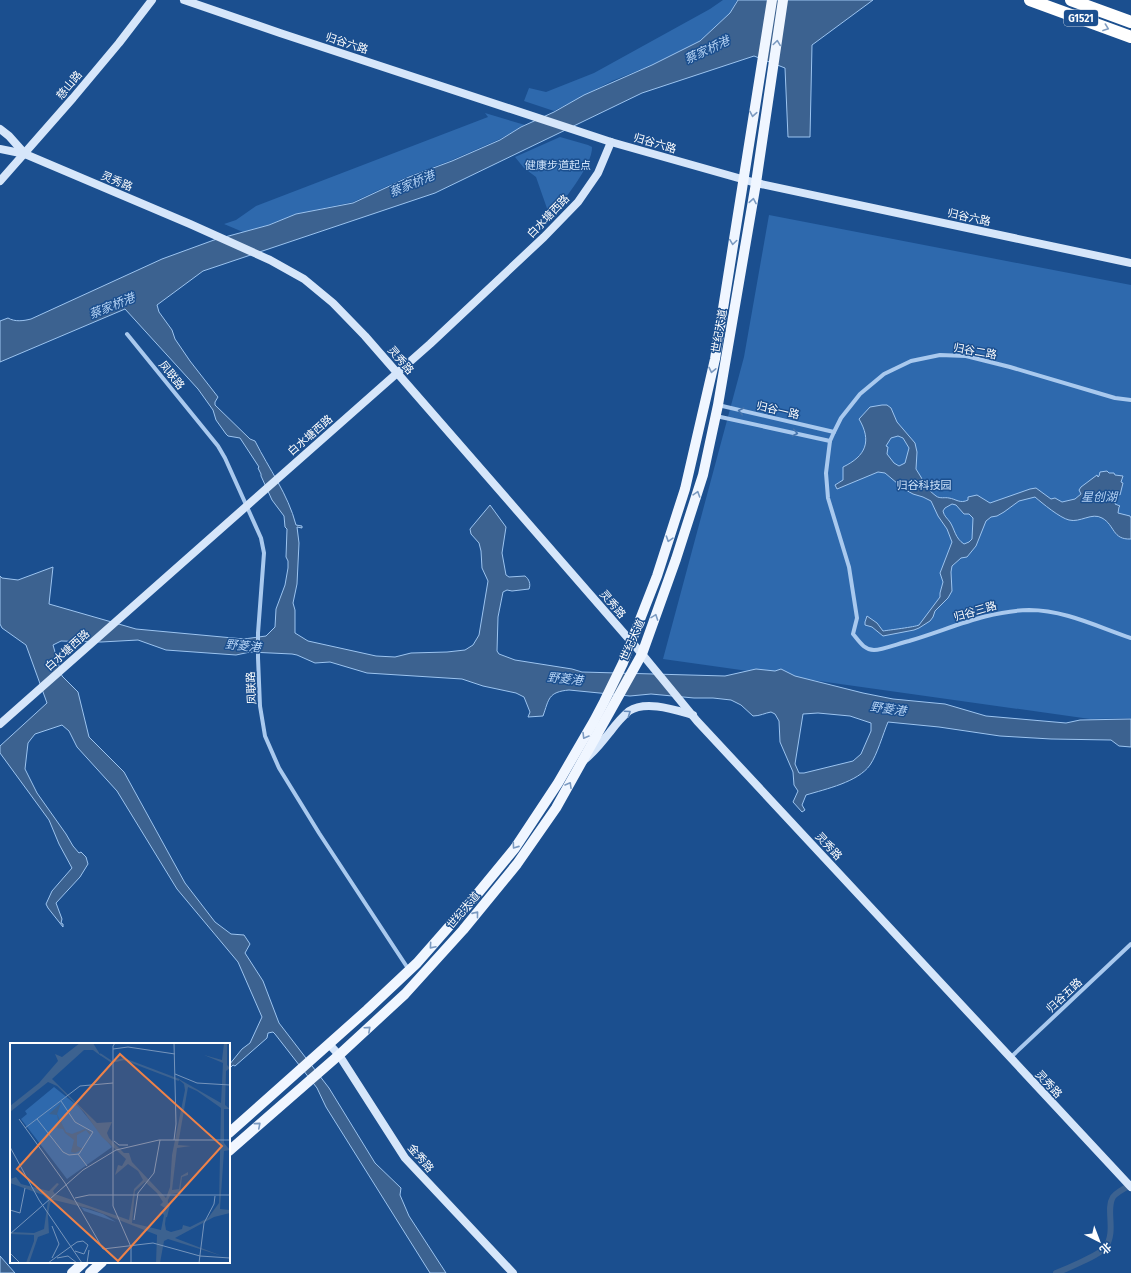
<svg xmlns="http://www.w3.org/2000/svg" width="1131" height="1273" viewBox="0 0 1131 1273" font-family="'Fira Sans','Noto Sans SC',sans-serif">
<rect width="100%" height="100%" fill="#1b4f8f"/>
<g fill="#2e69ad">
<polygon points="723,0 737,0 730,13 700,41 652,65 612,81 554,111 524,101 529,88 546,92 594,73 710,9"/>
<polygon points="485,113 525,125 500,139 452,160 409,176 353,202 296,214 268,225 243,232 224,224 236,220 256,206 488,117"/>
<path d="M560,137L588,145L592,147C593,165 561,204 550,217L536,177L524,168L515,157Z"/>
<polygon points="769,215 1131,285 1131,718 1090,719 663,659 744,357"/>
</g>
<g fill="#3c6290" stroke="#9cc4f0" fill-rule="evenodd">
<path d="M738,0H873L812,45L810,137H788L785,68L754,56L642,93L435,193L203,271L157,305L159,312L172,330L175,339L190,361L218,397L215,402V405L250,439L255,441C269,469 288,494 296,525L302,526V528L297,527L299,543L297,584L293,603L295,610V633L308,641L376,656L395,657L411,653L447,652L465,650L473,645L479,635L488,581L482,568L481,551L479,543L471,534L470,529L490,505L506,527L502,553L506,575L509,577L525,576C529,579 531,584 529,589L512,591L507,590L503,592L498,617L497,651L499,654L515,660L572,669L582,672L725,676L756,669L775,671L781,669L795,676L863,693L893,699L945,704L986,716L1066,723L1080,720L1131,719V747L1119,746L1111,740L1051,739L1000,736L939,727L888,722C883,734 877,755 870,765C858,782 826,789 806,795L802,805L805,810L802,812L793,802L798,791L794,785L793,772L780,742L779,721L775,714L771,712C765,713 760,716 753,716L741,705L731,700L713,698H694L651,694L630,696L569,690C548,692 549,699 543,716L528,717L530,712L524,697L516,693L483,686L462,679L367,673L330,662L315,663L297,655L292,654L250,652L236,655L166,650L138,640L101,642L61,641L53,645L62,676L78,692L89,737L124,772L185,883L215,922L231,934L244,935L250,944L245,953L263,981L279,1023L329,1088L375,1163L401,1188L400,1195L409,1216L446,1273H430L326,1107L317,1088L275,1034L273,1032L268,1033L267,1038L235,1066L233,1065L229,1069V1065L242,1049L250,1043L262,1017L238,962L177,889L117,791L77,747L69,731L62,725L35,734L31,739L28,743L25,769L37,793L66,834L73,846L79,853L81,852L86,857L88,864L80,877L56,903L62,919L61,923L63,924V927L48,908L46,904L52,891L72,868L59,844L49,820L0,753V746L47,703L26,645L2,628L0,624V576L2,578L18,580L53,567L49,604L136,629L244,639L266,636L275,627L276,609L285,585L288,568V561L286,557L287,529L285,527L284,516L272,500L261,476V474L258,468L259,467L240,438L228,436L226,434L216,420L213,410L198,389L125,309L0,362V321L8,318C15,322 23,321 31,319L162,259L214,240L269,225L296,214L353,203L409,177L452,161L500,140L521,127L554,112L584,95L652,65L700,41L730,13ZM818,713L850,716L871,723V731L861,754L853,761L804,773H799L795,764L803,714Z"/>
<path d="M882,405H887L891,408L897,422L915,443L917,452L916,469L924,482V485C928,489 932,493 936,496C940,499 945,497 949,498C956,499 960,504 968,500V497L977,495L990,503L1030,489L1036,488L1051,499L1055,498L1062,502L1075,499L1081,494L1079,490L1081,487L1097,475L1098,477L1099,476L1100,472L1107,471L1109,473H1114L1115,475L1123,476L1121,482L1123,483L1120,495L1118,494L1115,504L1120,506L1119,507L1118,513L1130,516L1131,518V539C1112,540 1115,525 1102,518C1092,512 1080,523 1069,520C1060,518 1042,503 1035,497L1019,501L1004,512L997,516L991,517L986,521L976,546L967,557L961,558L952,566L951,572L952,591L948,598L935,611L933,617L930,621L919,628L914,630L883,636L872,627L865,625V622L867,616L877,623L883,631C889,630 915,627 919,625L940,597V593L943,582L940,573L952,542L947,529L938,516L931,501L923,497L913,494L904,489L885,473L878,472L837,489L835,485L843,480V467C866,456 872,441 859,419L870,407ZM898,436L903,438L909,448L905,463L899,466L894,463L887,454L888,447L886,446L891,438ZM952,504L956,505L964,514H969L973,518L972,539L969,542L964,544C955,538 955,530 950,522C947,518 944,516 943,511L945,508Z"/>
<polygon points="0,1256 15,1273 0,1273"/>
</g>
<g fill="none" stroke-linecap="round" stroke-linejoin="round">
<path stroke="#3c6290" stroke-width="6" d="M1056,1273C1066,1269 1099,1255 1105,1248C1117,1231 1105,1210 1113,1197C1117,1192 1125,1188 1131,1185"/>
<g stroke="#a9c9ee" stroke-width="4">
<polyline points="127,334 218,446 225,458 261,538 264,553 258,633 258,658 260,706 265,736 279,768 319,833 409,970"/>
<path d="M1131,400L1115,398L1010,367L966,356L940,355L911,361L884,374L860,394L841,418L834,432L830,441L826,473L828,498L849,567L857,618L853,634C859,641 864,650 874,650C882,650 900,643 909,641C950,629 986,611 1029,610C1065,610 1098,627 1131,638"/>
<polyline points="718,405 834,432"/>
<polyline points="716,416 830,441"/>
<polyline points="1010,1058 1131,944"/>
</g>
<g stroke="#d6e6fa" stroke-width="8">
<polyline points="184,0 280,33 611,142 756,183 1131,263"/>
<polyline points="0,129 9,136 25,154"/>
<polyline points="0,149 25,154 190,224 270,260 304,279 333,303 365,336 642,654 697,721 1131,1187"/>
<polyline points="0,181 73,98 119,43 152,0"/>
<polyline points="0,724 430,344 544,237 578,202 598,173 611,142"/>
<path d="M583,761C595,752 601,743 610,732C616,724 622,717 629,711C646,700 675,710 693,715"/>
<polyline points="329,1044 339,1055 405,1158 513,1273"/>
</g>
<g stroke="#f0f6ff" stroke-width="10">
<polyline points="229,1133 367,1010 417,963 474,898 515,848 558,783 594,721 604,702 623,663 657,576 685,489 715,359 772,0"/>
<polyline points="229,1151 339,1055 405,994 463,930 517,864 556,808 642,654 676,559 703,475 718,405 756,183 783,0"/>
<polyline points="72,1273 84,1262"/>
<polyline points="90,1273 102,1262"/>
</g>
<g stroke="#fff" stroke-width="12">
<polyline points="1030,0 1131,37"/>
<polyline points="1071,0 1131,22"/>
</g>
</g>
<defs><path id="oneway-chevron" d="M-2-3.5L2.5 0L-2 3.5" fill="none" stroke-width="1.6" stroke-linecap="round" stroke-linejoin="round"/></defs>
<use stroke="#829ec1" href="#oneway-chevron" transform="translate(1106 28) rotate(20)"/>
<g stroke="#7b9ac1">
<use href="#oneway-chevron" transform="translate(777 43) rotate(-82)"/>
<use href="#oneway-chevron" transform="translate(753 114) rotate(100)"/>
<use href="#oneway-chevron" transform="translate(753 201) rotate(-80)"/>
<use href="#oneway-chevron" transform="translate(733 242) rotate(98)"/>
<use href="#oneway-chevron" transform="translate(712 370) rotate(102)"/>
<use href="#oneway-chevron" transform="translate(697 494) rotate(-72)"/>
<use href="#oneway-chevron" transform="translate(669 539) rotate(108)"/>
<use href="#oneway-chevron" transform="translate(655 617) rotate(-70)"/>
<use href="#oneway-chevron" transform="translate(585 736) rotate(121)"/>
<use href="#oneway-chevron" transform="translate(569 785) rotate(-60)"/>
<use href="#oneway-chevron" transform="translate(515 846) rotate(125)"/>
<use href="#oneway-chevron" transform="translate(476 914) rotate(-51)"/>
<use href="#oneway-chevron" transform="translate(432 946) rotate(131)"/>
<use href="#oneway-chevron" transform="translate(368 1029) rotate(-42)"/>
<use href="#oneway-chevron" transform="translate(258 1125) rotate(-41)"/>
</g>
<g stroke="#4674ac">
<use href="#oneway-chevron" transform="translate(741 411) rotate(-167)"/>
<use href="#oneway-chevron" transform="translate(795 433) rotate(12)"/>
</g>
<use stroke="#668bba" href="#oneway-chevron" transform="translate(628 713) rotate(-35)"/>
<g text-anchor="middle" stroke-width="3" stroke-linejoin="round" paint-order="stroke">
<rect fill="#1b4f8f" stroke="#bbcadd" stroke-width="1" x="1064" y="10" width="34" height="16" rx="3"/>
<g font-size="10" font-weight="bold" fill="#fff">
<text x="1081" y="22">G1521</text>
</g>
<g font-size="11" fill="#fff" stroke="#1b4f8f">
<text transform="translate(347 43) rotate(18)" y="4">归谷六路</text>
<text transform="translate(69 85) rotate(-50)" y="4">慈山路</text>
<text transform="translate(655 143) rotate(16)" y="4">归谷六路</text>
<text transform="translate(117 181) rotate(23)" y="4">灵秀路</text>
<text transform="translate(548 216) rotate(-46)" y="4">白水塘西路</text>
<text transform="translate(969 217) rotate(12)" y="4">归谷六路</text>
<text transform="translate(719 331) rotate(-80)" y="4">世纪大道</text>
<text transform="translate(975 351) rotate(10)" y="4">归谷二路</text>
<text transform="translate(401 360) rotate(49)" y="4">灵秀路</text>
<text transform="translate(172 375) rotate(51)" y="4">凤联路</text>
<text transform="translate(778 410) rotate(13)" y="4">归谷一路</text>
<text transform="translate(310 435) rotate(-41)" y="4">白水塘西路</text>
<text transform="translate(613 604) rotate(49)" y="4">灵秀路</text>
<text transform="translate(975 611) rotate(-16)" y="4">归谷三路</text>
<text transform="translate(632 640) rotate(-66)" y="4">世纪大道</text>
<text transform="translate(67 650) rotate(-42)" y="4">白水塘西路</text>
<text transform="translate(251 688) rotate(-93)" y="4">凤联路</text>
<text transform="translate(829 846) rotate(47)" y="4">灵秀路</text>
<text transform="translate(463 910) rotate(-50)" y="4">世纪大道</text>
<text transform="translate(1064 995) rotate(-43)" y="4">归谷五路</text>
<text transform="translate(1049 1084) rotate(47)" y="4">灵秀路</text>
<text transform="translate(421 1158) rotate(50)" y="4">金秀路</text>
</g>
<g font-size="11" fill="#cfe3fa" stroke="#1b4f8f">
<text x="558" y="169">健康步道起点</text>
<text x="924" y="489">归谷科技园</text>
</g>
<g font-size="12" font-style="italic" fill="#b5d3f5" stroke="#1b4f8f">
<text transform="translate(707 50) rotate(-25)" y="4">蔡家桥港</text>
<text transform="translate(412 184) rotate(-23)" y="4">蔡家桥港</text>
<text transform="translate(112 306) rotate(-22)" y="4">蔡家桥港</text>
<text x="1099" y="501">星创湖</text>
<text transform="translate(243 646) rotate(6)" y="4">野菱港</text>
<text transform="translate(565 679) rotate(6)" y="4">野菱港</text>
<text transform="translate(888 709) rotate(8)" y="4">野菱港</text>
</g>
</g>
<g transform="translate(10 1043)">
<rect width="220" height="220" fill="#1b4f8f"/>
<path d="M44,44L69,64L102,104L57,136L11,76L17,71L15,68ZM71,164L93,171L106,179L74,168Z" fill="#2e69ad"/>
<path d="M70,0H83L91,13L83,7H74L42,36L87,80L102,79L97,90L99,95L114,110H119L122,119L156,155L160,144L162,112L175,47L174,41L167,35L211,60L213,20L194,12L212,17L214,0H217V22L220,25L216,28L215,62L220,66H214V100L220,107L214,108L210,166L220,167V170L204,174L165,195L212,213L158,196L154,198L150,220H146L147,192L81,166L44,157L40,160L38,173L39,190L28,194L19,220H16L24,198V192L0,191V189L24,190L34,186L38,157L33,152L0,140V136L6,134L11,141L39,148L47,140L49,141L43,148L45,151L119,177L124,146L133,137L128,128L118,121L105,132L108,122L112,123L116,116L92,94L74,69L47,43L38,39L0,69V63L29,40L48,18L45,11L52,14ZM178,44L187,48L211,65L209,160L198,175L180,184L173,182L172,186L161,189L156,187L155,181L158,157L161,151L170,150L172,134L178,132V129L171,133L169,146L162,147L167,105L181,103L168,102ZM135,139L147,150L153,159L150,162L155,165L152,170L154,172L151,187L122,180L125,148ZM51,60L47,71L56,89L62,91L75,86L81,89L80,92L76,87L67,92V103L73,106L65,110L61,109L64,97L55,90L53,86L47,85L49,81L47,72L39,71Z" fill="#3c6290" fill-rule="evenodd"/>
<path fill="none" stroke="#3c6290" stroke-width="2" d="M90,11L102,19L114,16L169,37M156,174L159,162L157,160"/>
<path fill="none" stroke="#7695bc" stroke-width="1" d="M105,0L103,3V163L121,204V220M103,6L118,4L165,11M165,31L187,40L220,42M9,76L55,140L93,206L143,200L190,213L220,215M27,76L53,109L59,112L69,111L83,89L65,79L51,58M15,85L70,43L103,40M164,97L166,81L164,0M104,98L109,102H118M0,104L29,157L72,220M68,111L77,123M65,155L79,152H220M0,167L10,170L15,145M124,177L128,150L144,130L150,97M0,191L73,127L106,107L149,97H220M0,210L10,220M42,215L49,201L42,183M47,215L58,213L67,220M38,220L67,199L73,198L78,202L74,211L65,208M77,220L79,207M189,220L194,180L204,161L205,153"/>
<path fill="#ee8249" fill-opacity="0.15" stroke="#ee8249" stroke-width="2" d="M110,11L212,103L108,218L7,126Z"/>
<rect width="220" height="220" fill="none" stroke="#fff" stroke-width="2"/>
</g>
<g transform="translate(1099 1241) rotate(138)" stroke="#1b4f8f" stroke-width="3" paint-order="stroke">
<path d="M0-3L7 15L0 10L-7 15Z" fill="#ffffff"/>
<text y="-6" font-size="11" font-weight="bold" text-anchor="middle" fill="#ffffff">北</text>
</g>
</svg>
